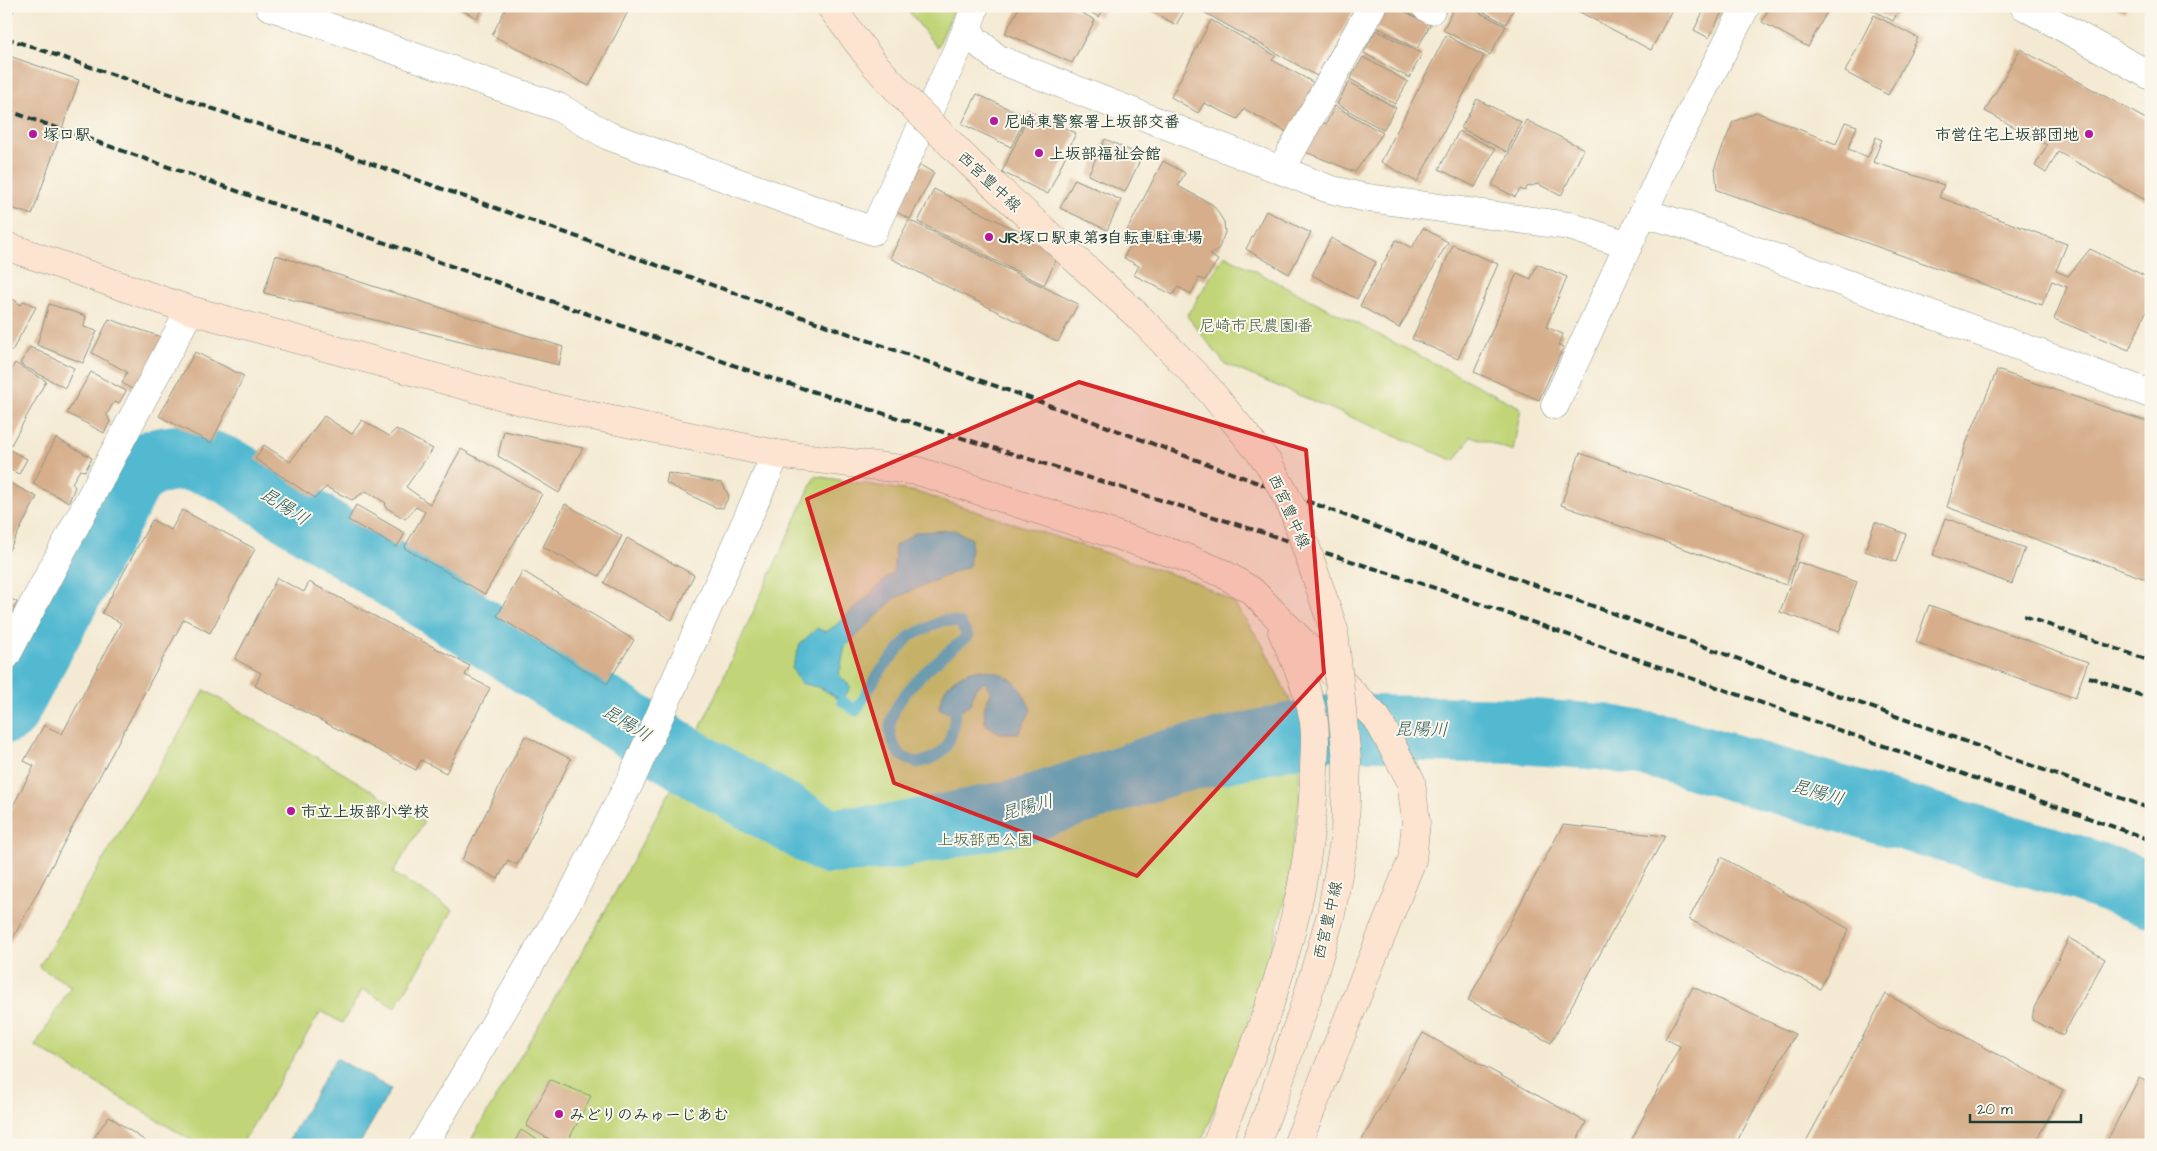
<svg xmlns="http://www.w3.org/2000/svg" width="2157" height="1151" viewBox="0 0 2157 1151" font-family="'Architects Daughter','Klee One',sans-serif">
<rect width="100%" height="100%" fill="#fbf7ec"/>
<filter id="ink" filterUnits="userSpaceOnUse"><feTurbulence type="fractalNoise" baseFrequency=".02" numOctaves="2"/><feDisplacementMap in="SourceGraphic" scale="10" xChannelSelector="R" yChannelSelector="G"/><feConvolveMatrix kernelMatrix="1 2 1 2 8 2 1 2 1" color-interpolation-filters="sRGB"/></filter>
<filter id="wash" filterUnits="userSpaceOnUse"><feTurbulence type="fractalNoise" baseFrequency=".0096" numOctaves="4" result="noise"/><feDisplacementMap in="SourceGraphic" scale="20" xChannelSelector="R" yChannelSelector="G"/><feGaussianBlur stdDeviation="1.12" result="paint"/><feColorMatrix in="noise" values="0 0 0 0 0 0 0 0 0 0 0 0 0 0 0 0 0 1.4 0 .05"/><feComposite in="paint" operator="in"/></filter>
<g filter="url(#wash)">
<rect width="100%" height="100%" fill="#f4ead3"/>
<g fill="#c1d578" stroke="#708956">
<polygon points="905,6 956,6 937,48"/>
<polygon points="1224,255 1521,408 1513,451 1471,436 1455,461 1225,364 1187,316"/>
<polygon points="815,476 916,492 1196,582 1233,602 1261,642 1290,700 1298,736 1300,795 1287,894 1246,1030 1200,1145 468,1145 592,935 679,775"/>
<polygon points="205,690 424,822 393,873 453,910 395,1008 363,989 342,1023 321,1011 241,1145 199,1145 35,1046 71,986 39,967"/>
</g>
<g fill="#53b9d1" stroke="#397b82">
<polygon points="954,530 972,539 969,566 895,598 845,647 839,675 851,687 842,701 821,688 800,683 792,668 800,644 817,628 826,632 839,623 894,571 895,546 916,532"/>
<path d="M981,669C1011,674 1019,682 1031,710L1019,733H1000L985,724L984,708L991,693L985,682L975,688L971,704L955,714L939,709C942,684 957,673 981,669Z"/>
<polygon points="336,1058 391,1089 359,1145 286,1145"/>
</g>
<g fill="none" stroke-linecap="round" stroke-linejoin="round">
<path stroke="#53b9d1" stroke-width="11" d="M842,701L856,711L878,674L910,636L944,620L960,623L968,636C944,655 875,705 893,742C895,746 897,753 901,755C905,759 913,761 918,763C948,755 951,743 955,714"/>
<path stroke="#53b9d1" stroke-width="66" d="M6,711L131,477C138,472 146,464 154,462C188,453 207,460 236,475L561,682L703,770L828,841L892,837L1026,810L1171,762L1330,727L1518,731L1603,737L1669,749L2061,863L2151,894"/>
</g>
<g id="blocks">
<g fill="#d6ae8b">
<polygon points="6,6 15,6 7,30 6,30"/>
<polygon points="454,6 484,6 477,18"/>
<polygon points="507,6 631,6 589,86 492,35"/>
<polygon points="1020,6 1069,6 1095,20 1072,63 1005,33"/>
<polygon points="1079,6 1106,6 1099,17"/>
<polygon points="1142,6 1187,6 1176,25"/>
<polygon points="1193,6 1356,6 1317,76"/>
<polygon points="1387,6 1395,6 1430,25 1417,49 1376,27"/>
<polygon points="1455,6 1467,6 1506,26 1490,55 1443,30"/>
<polygon points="1473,6 1515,6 1506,24"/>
<polygon points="1578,6 1674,6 1651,50 1576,10"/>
<polygon points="1706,6 1724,8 1709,38 1694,30"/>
<polygon points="1770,6 1830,6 1808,47 1762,22"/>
<polygon points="1865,6 1901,6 1893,21"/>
<polygon points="2112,6 2127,6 2125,12"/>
<polygon points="1874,15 1918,38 1888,95 1845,72"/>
<polygon points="1211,20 1276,56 1272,60 1318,85 1292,135 1244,109 1238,119 1204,103 1198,113 1171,97"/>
<polygon points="1376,30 1422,54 1409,78 1364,53"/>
<polygon points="1446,35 1484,56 1417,182 1381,162"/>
<polygon points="2020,49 2151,122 2151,203 2058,152 2046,173 2035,166 2047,145 1985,111"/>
<polygon points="6,55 79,80 32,215 6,206"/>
<polygon points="1363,57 1408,82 1395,104 1350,79"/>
<polygon points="1349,82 1396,108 1383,130 1337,104"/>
<polygon points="977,94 1026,117 1011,147 962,124"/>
<polygon points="1477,99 1521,122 1507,152 1461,128"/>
<polygon points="1335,106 1383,133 1355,172 1303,151 1321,121 1326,124"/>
<polygon points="1030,112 1076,133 1048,194 1002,172"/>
<polygon points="1756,112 1836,144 1845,122 1857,126 1848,149 1868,157 1876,137 1882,140 1873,162 1944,185 1939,197 2067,244 2056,271 2068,276 2090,249 2151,279 2151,300 2129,350 2054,319 2067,287 2052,281 2042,305 1717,190 1715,166 1733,122"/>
<polygon points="1526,120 1584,149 1561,196 1538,184 1527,187 1525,191 1520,189 1515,197 1492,185"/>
<polygon points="1459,131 1495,149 1475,187 1439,169"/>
<polygon points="1105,139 1142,156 1125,192 1088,175"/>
<polygon points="1163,161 1185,173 1178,186 1213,205 1224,222 1225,232 1219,248 1210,255 1218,260 1205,280 1199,278 1191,294 1178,287 1173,295 1134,275 1139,266 1124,258 1130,244 1122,240"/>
<polygon points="920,165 934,173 910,219 896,212"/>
<polygon points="1075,179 1121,200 1107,230 1060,208"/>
<polygon points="934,189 1060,252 1044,285 918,222"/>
<polygon points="1266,211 1311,233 1289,274 1246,249"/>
<polygon points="909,220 1078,304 1058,342 890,258"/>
<polygon points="1423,228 1448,242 1399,328 1360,306 1396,240 1412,248"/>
<polygon points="1331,238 1376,262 1357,299 1312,275"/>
<polygon points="1453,245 1498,264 1458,359 1412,339"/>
<polygon points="276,255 563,347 559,365 264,293"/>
<polygon points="1537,264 1567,277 1546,327 1563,334 1558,345 1563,348 1539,400 1474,372 1517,273 1531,279"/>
<polygon points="9,296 21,305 24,301 36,307 12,351 6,349 6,298"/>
<polygon points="49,304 86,316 84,327 97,331 83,363 37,345"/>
<polygon points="109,319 164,338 135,391 122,383 127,372 92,353"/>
<polygon points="30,347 74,368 65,388 20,364"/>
<polygon points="195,352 244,376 211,443 159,416"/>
<polygon points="15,363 46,381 11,445 6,442 6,380"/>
<polygon points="1997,370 2151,423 2151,581 1947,507 1966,444"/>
<polygon points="91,372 126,391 119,403 114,402 107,414 110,422 104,433 67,413"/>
<polygon points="324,416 352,434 362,420 389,436 396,429 433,449 406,487 430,504 461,449 542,494 485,594 404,548 425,512 416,507 405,519 385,507 386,503 366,491 352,500 326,487 315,498 255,459 264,445 290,462"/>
<polygon points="504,431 583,448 559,493 498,456"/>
<polygon points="56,438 92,458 85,471 80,470 72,483 75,487 69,502 33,484"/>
<polygon points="6,448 27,459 19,474 6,468"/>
<polygon points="1580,453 1805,533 1786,585 1561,505"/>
<polygon points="668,473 722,483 729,496 723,508 714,507 666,483"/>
<polygon points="6,481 37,497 6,556"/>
<polygon points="565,504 622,536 599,576 543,547"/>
<polygon points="356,505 405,533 397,547 348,520"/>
<polygon points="182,510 255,549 210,633 184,619 6,951 6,819 34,766 24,761 44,725 62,734 121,623 102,613 152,520 171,530"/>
<polygon points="1946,518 2025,548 2012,584 1933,555"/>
<polygon points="1875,522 1906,534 1896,562 1865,551"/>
<polygon points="627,538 694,575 672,620 604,583"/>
<polygon points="1798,562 1857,582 1839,632 1780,612"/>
<polygon points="523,571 634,640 607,684 497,616"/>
<polygon points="277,578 304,592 309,582 470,666 465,675 490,688 446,773 421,760 416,770 255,686 261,673 235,659"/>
<polygon points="6,596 17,602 6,624"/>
<polygon points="1929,605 2088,662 2075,698 1916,642"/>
<polygon points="525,736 571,759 517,865 508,860 498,879 462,860"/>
<polygon points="1563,825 1665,836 1551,1043 1468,1000"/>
<polygon points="1721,857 1849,929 1820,989 1689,919"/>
<polygon points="2069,938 2105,959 2063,1035 2032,1020 2034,1008"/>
<polygon points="1693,987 1795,1034 1735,1145 1629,1145 1680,1046 1665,1039"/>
<polygon points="1886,994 2063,1090 2034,1145 1804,1145"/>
<polygon points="1423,1033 1586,1122 1575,1145 1359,1145"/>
<polygon points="2139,1078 2151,1084 2151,1145 2105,1145"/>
<polygon points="550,1080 591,1096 566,1145 560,1145 526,1126"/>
<polygon points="109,1116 151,1145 89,1145"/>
<polygon points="521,1130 546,1145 513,1145"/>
</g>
</g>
</g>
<g filter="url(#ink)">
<use href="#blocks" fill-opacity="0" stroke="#8a9484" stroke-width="1"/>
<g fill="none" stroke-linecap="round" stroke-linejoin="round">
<defs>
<g id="street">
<polyline points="269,6 558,107 609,136 873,231 968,27"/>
<polyline points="975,6 968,27 974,39 998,59 1329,189 1362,197 1569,226 1628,245"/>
<polyline points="1425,6 1431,10 1433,6"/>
<polyline points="2024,6 2151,76"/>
<polyline points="1281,170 1372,6"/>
<polyline points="1643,213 1682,224 2151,394"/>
<polyline points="1555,405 1672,150 1746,6"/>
<polyline points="6,656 190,310"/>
<polyline points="423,1145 573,892 631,780 776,454"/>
</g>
<g id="secondary">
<polyline points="6,246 190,310 521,401 776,454 918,471 1181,556 1222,573 1252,591 1377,718 1411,781 1416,822 1412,860 1297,1145"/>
<path d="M1216,1145C1265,1025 1313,901 1314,770C1314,754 1317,734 1313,717C1308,688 1295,659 1282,632"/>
<polyline points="1255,1145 1271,1105"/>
</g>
</defs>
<use href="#street" stroke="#8a9484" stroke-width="29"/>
<use href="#secondary" stroke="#8a9484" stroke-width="29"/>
<use href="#street" stroke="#fff" stroke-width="28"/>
<use href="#secondary" stroke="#fde4d1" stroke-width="28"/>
<g stroke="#1f3d34" stroke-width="4" stroke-dasharray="8 4" stroke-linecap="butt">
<polyline points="6,38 322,146 1035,400 1425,545 2151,809"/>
<polyline points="6,110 776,380 1180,506 1438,589 2151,840"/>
<polyline points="2024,616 2151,661"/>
<polyline points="2089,677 2151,699"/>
</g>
<defs>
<polyline id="secondary-bridge" points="830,6 875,65 907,100 971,164 1139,317 1207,387 1269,464 1293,509 1334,630 1347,760 1345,836 1331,914 1306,1001 1271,1105"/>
</defs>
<use href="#secondary-bridge" stroke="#8a9484" stroke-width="29" stroke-linecap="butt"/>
<use href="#secondary-bridge" stroke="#fde4d1" stroke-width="28"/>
</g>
</g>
<path fill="#d62828" fill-opacity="0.2" stroke="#d62828" stroke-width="4" stroke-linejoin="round" d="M1079,382L1306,450L1324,673L1137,876L894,783L807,499Z"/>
<g fill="#b5179e" stroke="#fbf7ec" stroke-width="2">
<circle cx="994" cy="121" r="5"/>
<circle cx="33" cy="134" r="5"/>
<circle cx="2089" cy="134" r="5"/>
<circle cx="1039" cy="153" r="5"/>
<circle cx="989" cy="237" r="5"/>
<circle cx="291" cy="811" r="5"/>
<circle cx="559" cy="1114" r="5"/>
</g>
<g text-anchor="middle" stroke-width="4" stroke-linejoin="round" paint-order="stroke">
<g font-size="16" font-weight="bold" fill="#1f3d34" stroke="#fbf7ec" text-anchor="start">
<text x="1004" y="127">尼崎東警察署上坂部交番</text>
<text x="43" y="140">塚口駅</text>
<text x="2079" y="140" text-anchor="end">市営住宅上坂部団地</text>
<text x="1049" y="159">上坂部福祉会館</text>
<text x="999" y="243">JR塚口駅東第3自転車駐車場</text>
<text x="301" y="817">市立上坂部小学校</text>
<text x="569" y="1120">みどりのみゅーじあむ</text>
</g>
<g font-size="16" fill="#1f3d34" stroke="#fbf7ec">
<text transform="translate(990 181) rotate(43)" y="6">西宮豊中線</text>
<text transform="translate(1290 511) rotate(66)" y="6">西宮豊中線</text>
<text transform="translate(1327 920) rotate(-77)" y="6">西宮豊中線</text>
</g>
<g font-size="16" fill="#3f5b42" stroke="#fbf7ec">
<text x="1256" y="331">尼崎市民農園1番</text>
<text x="985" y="845">上坂部西公園</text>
</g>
<g font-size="18" font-style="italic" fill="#2c5c5b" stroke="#fbf7ec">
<text transform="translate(285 506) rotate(33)" y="6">昆陽川</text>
<text transform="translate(627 723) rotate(32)" y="6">昆陽川</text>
<text transform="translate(1421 729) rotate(1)" y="6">昆陽川</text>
<text transform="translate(1818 792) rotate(16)" y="6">昆陽川</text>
<text transform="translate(1027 807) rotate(-15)" y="6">昆陽川</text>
</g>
</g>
<rect width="2157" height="1151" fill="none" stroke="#fbf7ec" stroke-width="25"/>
<path d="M1970 1114v8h111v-8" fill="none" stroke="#1f3d34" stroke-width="2.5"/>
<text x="1977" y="1114" font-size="15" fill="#1f3d34" stroke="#fbf7ec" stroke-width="4" paint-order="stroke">20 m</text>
</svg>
